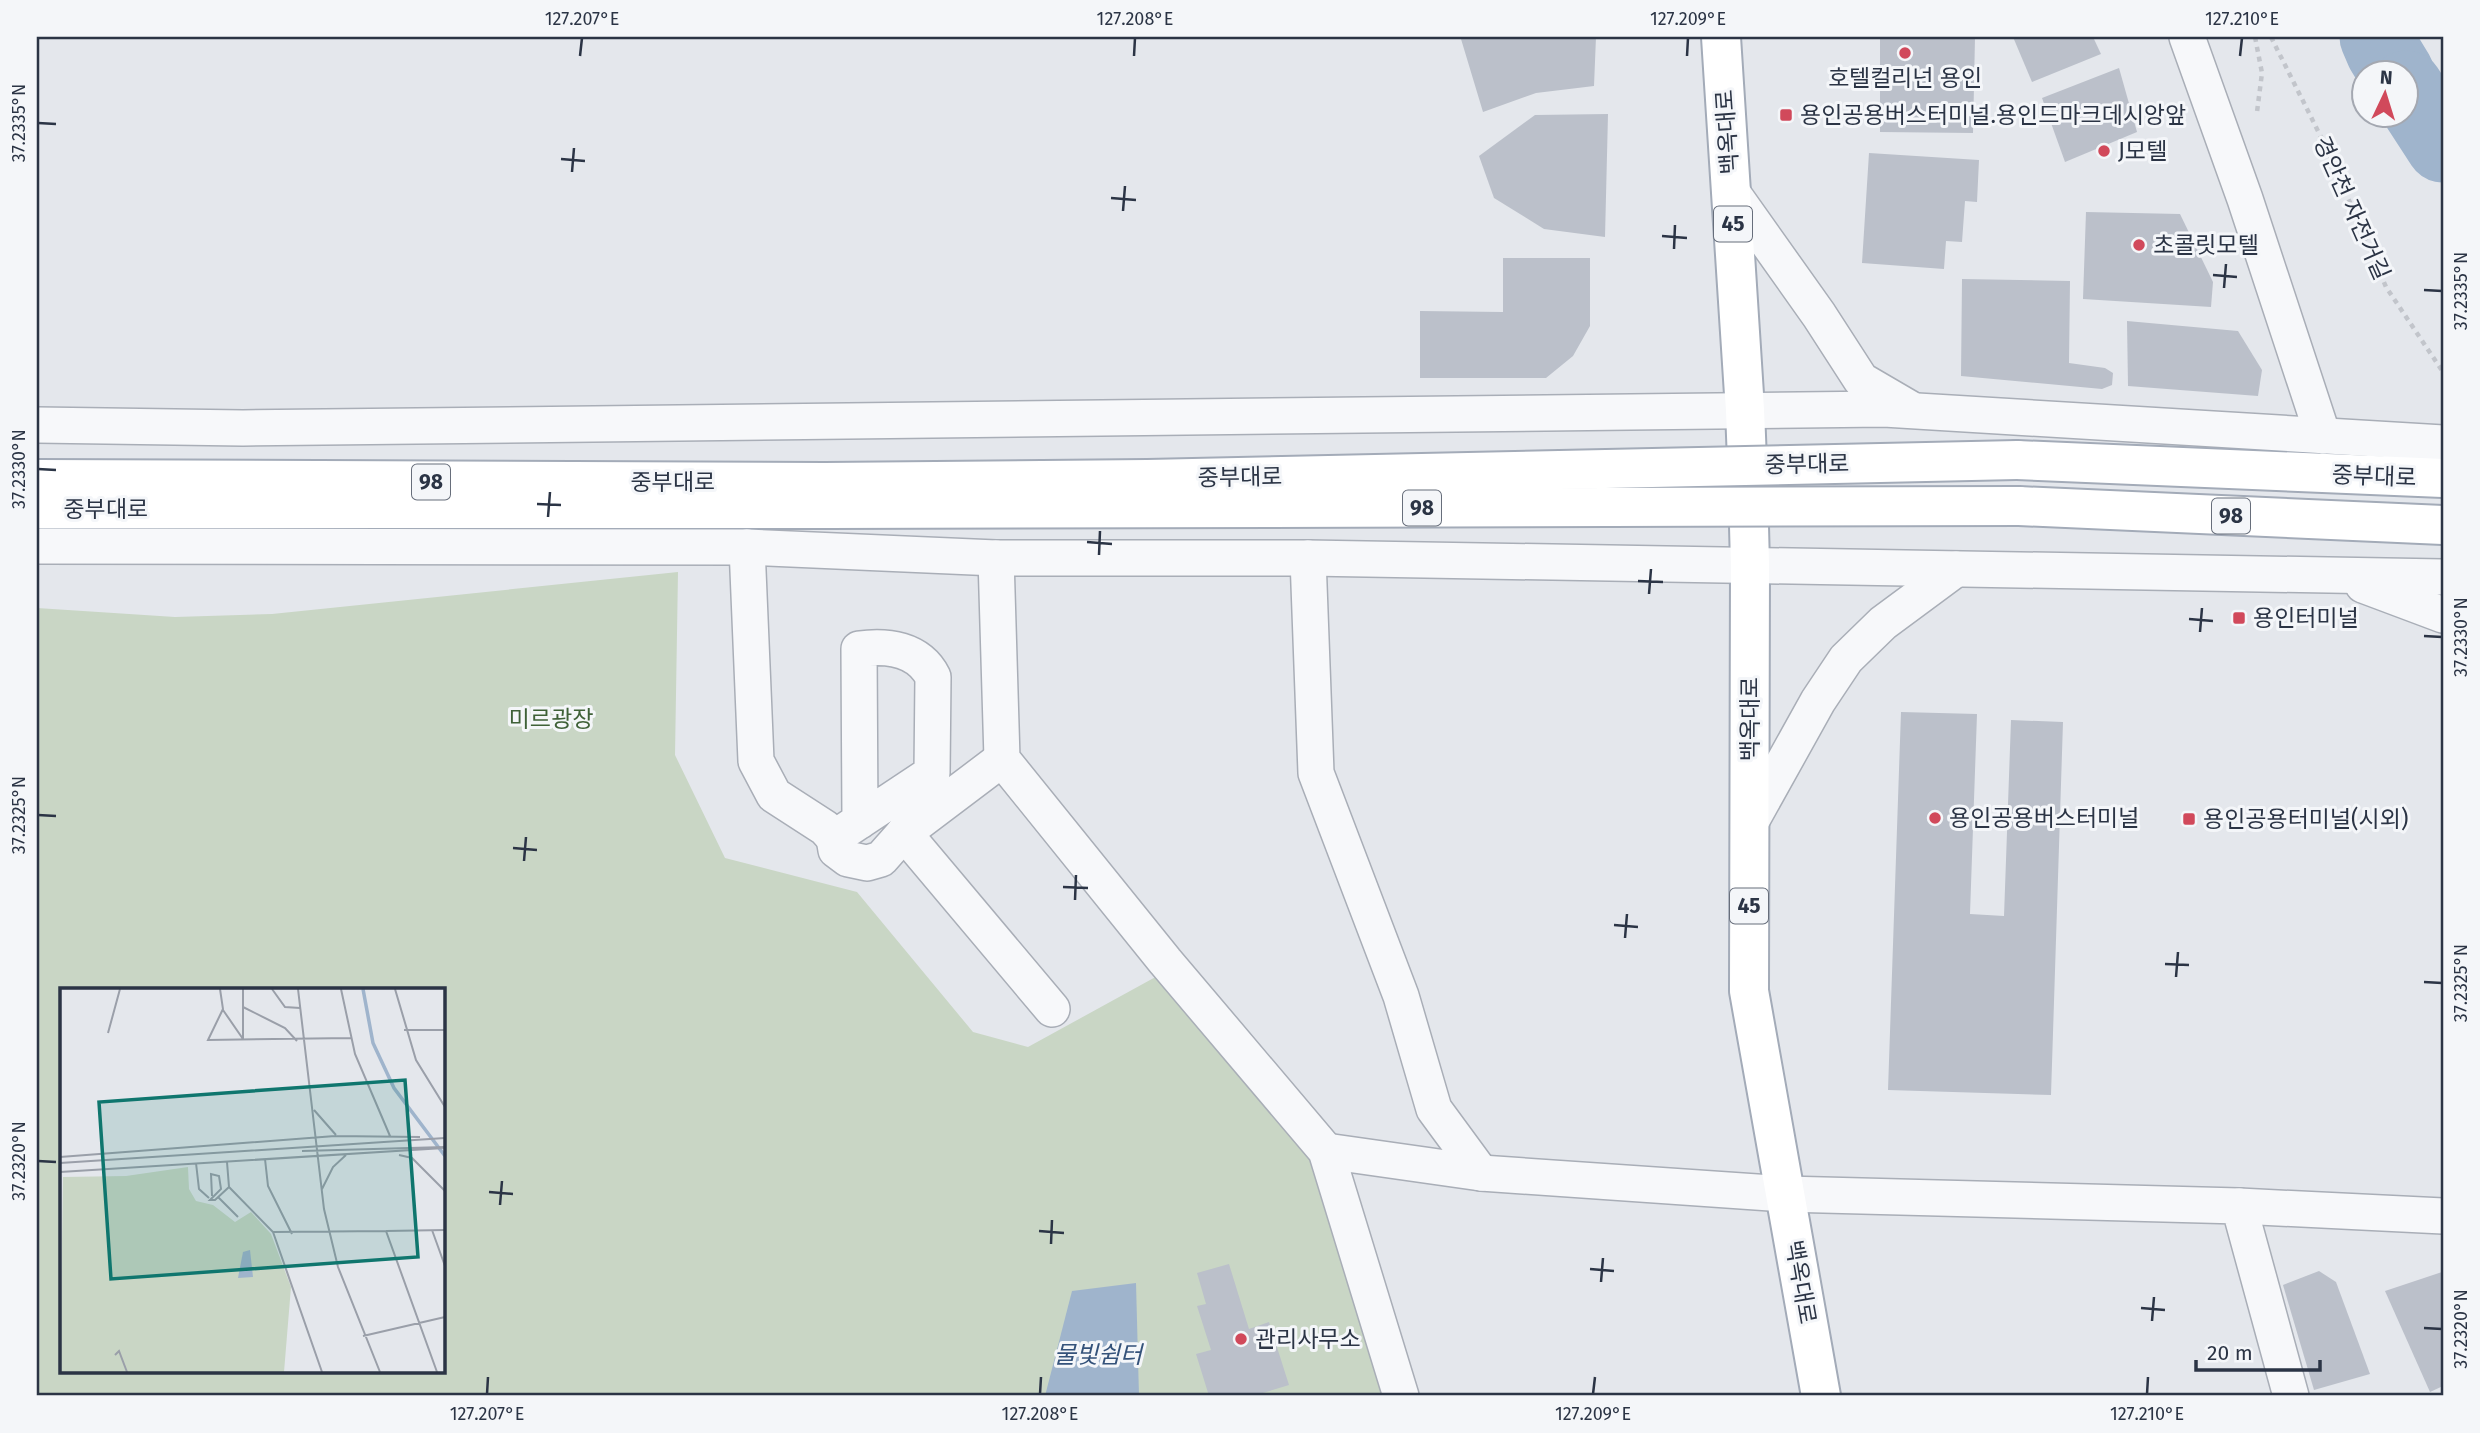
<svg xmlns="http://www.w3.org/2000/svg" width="2480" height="1433" viewBox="0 0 2480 1433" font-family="'Fira Sans','Noto Sans KR',sans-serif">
<rect width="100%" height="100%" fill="#e4e7ec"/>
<path fill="#c9d6c5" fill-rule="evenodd" d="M678,572L675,755L725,858L857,892L973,1032L1028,1047L1161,974L1314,1161L1382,1396H37V608L175,617L272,614ZM61,990H443V1372H61Z"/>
<polygon fill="#9fb4cc" points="1136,1283 1139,1396 1045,1396 1072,1291"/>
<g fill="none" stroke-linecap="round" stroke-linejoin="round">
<g stroke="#9fb4cc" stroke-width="75">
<polyline points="2377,37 2383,51 2397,74"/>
<polyline points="2406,88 2443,145"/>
</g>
</g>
<g fill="#bbc0ca">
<polygon points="1468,37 1596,37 1594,86 1536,93 1483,112 1461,39"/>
<polygon points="1880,37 1975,37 1973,133 1880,132"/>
<polygon points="2013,37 2093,37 2101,54 2032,82"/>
<polygon points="2119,68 2137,132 2065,162 2042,98"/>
<polygon points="1608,114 1605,237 1544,229 1494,198 1479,156 1535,115"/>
<polygon points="1869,153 1979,160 1977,202 1965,201 1962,242 1946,241 1944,269 1862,263"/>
<polygon points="2086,212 2180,214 2213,282 2211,307 2083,299"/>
<polygon points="1503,258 1590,258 1590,326 1573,356 1546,378 1420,378 1420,311 1503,312"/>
<polygon points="1962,279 2070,281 2069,363 2105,368 2113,373 2112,385 2102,389 1961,376"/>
<polygon points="2127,321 2238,331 2262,370 2258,396 2128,386"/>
<polygon points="1901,712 1977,714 1970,914 2004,916 2011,720 2063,722 2051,1095 1888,1090"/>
<polygon points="1229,1264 1249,1329 1269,1322 1289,1385 1253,1396 1209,1396 1196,1354 1211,1350 1197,1306 1206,1304 1197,1273"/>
<polygon points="2319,1271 2336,1282 2370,1374 2314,1390 2283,1285"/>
<polygon points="2442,1272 2443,1386 2430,1392 2385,1291"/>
</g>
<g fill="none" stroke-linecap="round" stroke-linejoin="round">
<defs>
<g id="minor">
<polyline points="2187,37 2245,199 2323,436"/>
<polyline points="1731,191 1819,315 1861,380 1909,408"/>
<polyline points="37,425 243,428 1884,409 2443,443"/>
<polyline points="37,546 747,547 996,558 1308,558 2443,577"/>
<polyline points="747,547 756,761 774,795 825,828 834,838"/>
<polyline points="996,558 1002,759 1165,961 1326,1151 1401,1396"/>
<polyline points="1308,558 1316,773 1401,996 1434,1109 1481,1173"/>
<polyline points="2363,585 2443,615"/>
<path d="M860,821L859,649C887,645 919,649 933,677L932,773L834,838L836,850L848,859L867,863L881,859L904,833L1002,759"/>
<polyline points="1749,825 1818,701 1846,659 1883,623 1956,569"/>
<polyline points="904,833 1052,1009"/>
<polyline points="1326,1151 1481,1173 1785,1194 2239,1206 2291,1396"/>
<polyline points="2239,1206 2443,1216"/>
</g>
<g id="primary">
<polyline points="1721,37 1745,410 1748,487 1750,565 1749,991 1821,1396"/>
<polyline points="2017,460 2443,478"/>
<polyline points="37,479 825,482"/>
<polyline points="2019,506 2443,525"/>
<polyline points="37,509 825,509"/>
</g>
</defs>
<use href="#minor" stroke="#a9aeb7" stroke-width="38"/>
<use href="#primary" stroke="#a3abb8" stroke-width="42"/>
<g stroke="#c2c5cb" stroke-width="4.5" stroke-dasharray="5 5" stroke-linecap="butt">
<polyline points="2255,37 2262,73 2257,112"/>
<polyline points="2271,37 2328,151 2386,287 2443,372"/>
</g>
<use href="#minor" stroke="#f7f8fa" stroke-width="35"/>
<use href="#primary" stroke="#fff" stroke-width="38"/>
<defs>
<g id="primary-bridge">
<polyline points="825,482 1147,479 2017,460"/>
<polyline points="825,509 2019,506"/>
</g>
</defs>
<use href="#primary-bridge" stroke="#a3abb8" stroke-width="42" stroke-linecap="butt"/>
<use href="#primary-bridge" stroke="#fff" stroke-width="38"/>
</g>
<path fill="none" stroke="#2b3445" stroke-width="2.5" d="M580,56L582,38M1134,56L1135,38M1687,56L1688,38M2240,56L2242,38M38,123L56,124M561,159L585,161M572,172L574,148M1111,198L1136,200M1123,211L1125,186M1662,236L1687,238M1674,249L1675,225M2213,275L2237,277M2224,288L2226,264M2424,290L2442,291M38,469L56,470M537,504L561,505M548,517L550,492M1087,542L1112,544M1099,555L1100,531M1638,581L1663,582M1649,594L1651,569M2189,619L2213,621M2200,632L2202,608M2424,636L2442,637M38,815L56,816M513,848L537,850M524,861L526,837M1063,887L1088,888M1075,900L1076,875M1614,925L1638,927M1625,938L1627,914M2165,964L2189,965M2176,977L2178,952M2424,982L2442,983M38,1161L56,1162M489,1192L513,1194M500,1205L502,1181M1039,1231L1064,1233M1051,1244L1052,1220M1590,1269L1614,1271M1601,1282L1603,1258M2141,1308L2165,1310M2152,1321L2154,1297M2424,1328L2442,1329M487,1394L488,1377M1040,1394L1041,1377M1593,1394L1595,1377M2147,1394L2148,1377"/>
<g fill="#d1495b" stroke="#f4f6f9" stroke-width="2.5">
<circle cx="1905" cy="53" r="7"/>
<rect x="1779" y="108" width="14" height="14" rx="3.5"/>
<circle cx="2104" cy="151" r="7"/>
<circle cx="2139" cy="245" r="7"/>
<rect x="2232" y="611" width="14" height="14" rx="3.5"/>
<circle cx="1935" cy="818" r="7"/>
<rect x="2182" y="812" width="14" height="14" rx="3.5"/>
<circle cx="1241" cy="1339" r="7"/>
</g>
<g text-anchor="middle" stroke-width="6" stroke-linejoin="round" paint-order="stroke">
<g fill="#f4f6f9" stroke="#676e7b" stroke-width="2">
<rect x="1714" y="206.5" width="38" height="35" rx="5"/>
<rect x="412" y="464.5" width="38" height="35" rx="5"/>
<rect x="1403" y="490.5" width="38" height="35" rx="5"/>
<rect x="2212" y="498.5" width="38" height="35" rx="5"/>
<rect x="1730" y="888.5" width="38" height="35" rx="5"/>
</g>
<g font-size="21" font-weight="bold" fill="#2b3445">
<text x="1733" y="231">45</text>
<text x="431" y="489">98</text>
<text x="1422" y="515">98</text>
<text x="2231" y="523">98</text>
<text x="1749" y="913">45</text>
</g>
<g font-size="23" fill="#2b3445" stroke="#f4f6f9" text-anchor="start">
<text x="1905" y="86" text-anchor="middle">호텔컬리넌 용인</text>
<text x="1800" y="123">용인공용버스터미널.용인드마크데시앙앞</text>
<text x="2118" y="159">J모텔</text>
<text x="2153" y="253">초콜릿모텔</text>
<text x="2253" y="626">용인터미널</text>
<text x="1949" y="826">용인공용버스터미널</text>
<text x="2203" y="827">용인공용터미널(시외)</text>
<text x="1255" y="1347">관리사무소</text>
</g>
<g font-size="23" fill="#2b3445" stroke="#f4f6f9">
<text transform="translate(1727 132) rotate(-94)" y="8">백옥대로</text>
<text transform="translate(2352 208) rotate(66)" y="8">경안천 자전거길</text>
<text transform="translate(1807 464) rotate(-1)" y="8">중부대로</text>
<text transform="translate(2374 476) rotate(2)" y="8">중부대로</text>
<text transform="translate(1240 477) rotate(-1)" y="8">중부대로</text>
<text x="673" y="490">중부대로</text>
<text x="106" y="517">중부대로</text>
<text transform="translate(1750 719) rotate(-90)" y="8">백옥대로</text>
<text transform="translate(1801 1282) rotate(80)" y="8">백옥대로</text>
</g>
<g font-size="23" fill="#3f6138" stroke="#f4f6f9">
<text x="551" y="727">미르광장</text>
</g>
<g font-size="24" font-style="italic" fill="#34527a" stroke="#f4f6f9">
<text x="1098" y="1363">물빛쉼터</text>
</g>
</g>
<g transform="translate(60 988)">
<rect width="385" height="385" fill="#e4e7ec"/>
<path d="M128,179L129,201L136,213L153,217L175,234L191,224L211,246L231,299L224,384H0L3,189L66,188Z" fill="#c9d6c5"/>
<path d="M190,262L193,289L178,290L183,264Z" fill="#9fb4cc"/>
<path fill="none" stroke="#9fb4cc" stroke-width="3.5" d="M303,1L313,55L334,100L385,168"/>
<path fill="none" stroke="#9a9fa9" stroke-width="2" d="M160,1L163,21L148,52L291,50M212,1L225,19L240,20M238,1L264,221L278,279L320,384M281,1L295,66L330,148M335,1L356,72L385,119M183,19L225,40L237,53M163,22L183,51M344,42H385M48,45L60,1M183,51V1M254,122L276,147M242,163L385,159M339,167L352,170L385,203M0,169L275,148L360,149M205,171L208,198L232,246M167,174L169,199L213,244L262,384M0,175L385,150M136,175L139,201L149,210M0,184L384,160M262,201L273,179L286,167M152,208L151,186L159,188L161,201L150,212H155L169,199M158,209L178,229M372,242L385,278M326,243L385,242M213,244L326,243L377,384M303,348L385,329M55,367L59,363L67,384"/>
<path fill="#0f766e" fill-opacity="0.15" stroke="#0f766e" stroke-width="3.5" d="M345,92L358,269L51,291L39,114Z"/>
<rect width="385" height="385" fill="none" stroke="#2b3445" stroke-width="3.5"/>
</g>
<rect width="2480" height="1433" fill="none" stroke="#f4f6f9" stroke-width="77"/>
<g transform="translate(2385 94) rotate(4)"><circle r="33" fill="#f4f6f9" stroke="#a4a8b1" stroke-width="2"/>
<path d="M0-5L12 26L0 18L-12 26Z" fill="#d1495b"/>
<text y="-10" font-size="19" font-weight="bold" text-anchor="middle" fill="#2b3445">N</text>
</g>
<path d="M2196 1360v10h124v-10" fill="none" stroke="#2b3445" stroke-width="3.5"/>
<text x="2207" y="1360" font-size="21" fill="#2b3445" stroke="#f4f6f9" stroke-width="5" paint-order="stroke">20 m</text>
<rect x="38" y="38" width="2404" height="1356" fill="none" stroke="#2b3445" stroke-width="2.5"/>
<g font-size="18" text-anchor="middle" fill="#2b3445">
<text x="582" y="25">127.207°E</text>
<text x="1135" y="25">127.208°E</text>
<text x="1688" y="25">127.209°E</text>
<text x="2242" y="25">127.210°E</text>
<text transform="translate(19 123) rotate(-90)" y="6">37.2335°N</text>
<text transform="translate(2461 291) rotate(-90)" y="6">37.2335°N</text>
<text transform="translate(19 469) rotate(-90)" y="6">37.2330°N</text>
<text transform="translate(2461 637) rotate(-90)" y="6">37.2330°N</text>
<text transform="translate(19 815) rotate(-90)" y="6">37.2325°N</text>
<text transform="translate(2461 983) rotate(-90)" y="6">37.2325°N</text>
<text transform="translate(19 1161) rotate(-90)" y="6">37.2320°N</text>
<text transform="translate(2461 1329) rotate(-90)" y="6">37.2320°N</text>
<text x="487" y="1420">127.207°E</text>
<text x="1040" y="1420">127.208°E</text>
<text x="1593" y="1420">127.209°E</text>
<text x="2147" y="1420">127.210°E</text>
</g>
</svg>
